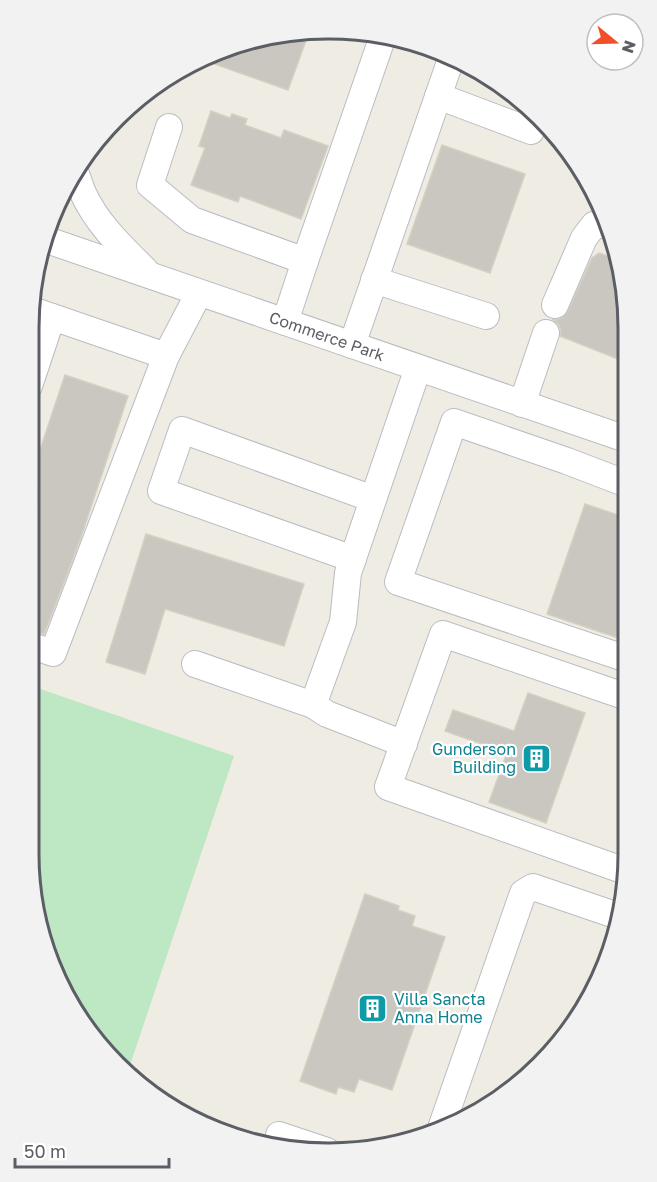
<svg xmlns="http://www.w3.org/2000/svg" width="657" height="1182" viewBox="0 0 657 1182" font-family="'Golos Text',sans-serif">
<rect width="100%" height="100%" fill="#efede3"/>
<polygon fill="#bee7c3" points="29,685 234,756 128,1071 91,1036 45,950 29,853"/>
<g fill="#cac7c0" stroke="#d4d0c1" stroke-width="1.5">
<polygon points="308,35 288,90 206,61 251,39"/>
<polygon points="211,111 230,118 232,114 247,119 245,125 281,138 284,130 328,146 301,219 240,196 238,202 191,185 205,148 199,146"/>
<polygon points="442,145 525,174 490,273 407,244"/>
<polygon points="599,253 619,260 626,290 626,336 618,359 560,336 561,330 558,324 552,319 557,320 563,317 568,311 592,258"/>
<polygon points="65,375 128,396 80,540 44,634 29,630 29,483"/>
<polygon points="585,504 627,518 627,641 547,614"/>
<polygon points="146,534 304,584 284,646 165,609 145,674 106,662"/>
<polygon points="528,693 585,713 546,823 489,802 507,753 445,731 453,710 514,731"/>
<polygon points="365,894 399,906 398,910 415,916 412,926 445,937 392,1090 359,1079 354,1092 338,1087 336,1094 300,1081"/>
</g>
<g fill="none" stroke-linecap="round" stroke-linejoin="round">
<defs>
<g id="minor">
<polyline points="438,96 531,131 537,113"/>
<polyline points="169,127 150,185 192,220 305,261 383,36"/>
<path d="M75,171C78,179 80,186 83,193C97,224 122,247 145,270"/>
<polyline points="44,239 626,439"/>
<polyline points="374,280 486,316"/>
<polyline points="555,305 584,238 594,225 609,225"/>
<polyline points="29,309 166,356 199,293"/>
<polyline points="285,322 305,261"/>
<polyline points="352,345 451,59"/>
<polyline points="29,386 52,317"/>
<polyline points="522,404 546,333"/>
<polyline points="627,484 567,461 454,422 398,582 627,659"/>
<polyline points="353,559 161,491 182,430 373,499"/>
<polyline points="29,645 53,653 166,356"/>
<polyline points="195,664 313,705 327,714 404,744"/>
<polyline points="627,697 443,634 388,787 628,872"/>
<polyline points="313,705 343,622 348,573 418,368"/>
<polyline points="440,1131 523,893 533,887 621,917"/>
<polyline points="279,1135 327,1151"/>
</g>
</defs>
<use href="#minor" stroke="#bbbcc2" stroke-width="28"/>
<use href="#minor" stroke="#fff" stroke-width="26"/>
</g>
<defs>
<symbol id="building-square" viewBox="-11 -11 22 22"><rect x="-9" y="-9" width="18" height="18" rx="4" fill="#0f9aa8" stroke="#fff"/><path d="M-4-6H4V6H1V3H-1V6H-4ZM-2.5-4.3h1.7v1.8h-1.7ZM.8-4.3h1.7v1.8H.8ZM-2.5-1h1.7V.8h-1.7ZM.8-1h1.7V.8H.8Z" fill="#fff"/></symbol>
</defs>
<g fill-rule="evenodd">
<use href="#building-square" x="520" y="742" width="33" height="33"/>
<use href="#building-square" x="356" y="992" width="33" height="33"/>
</g>
<g text-anchor="middle" stroke-width="4.5" stroke-linejoin="round" paint-order="stroke">
<g font-size="16" fill="#5b5e64" stroke="#fff">
<text transform="translate(327 336) rotate(19)" y="6">Commerce Park</text>
</g>
<g font-size="16" fill="#0d838f" stroke="#fff" text-anchor="end">
<text x="516" y="755">Gunderson<tspan x="516" dy="18">Building</tspan></text>
<text x="394" y="1005" text-anchor="start">Villa Sancta<tspan x="394" dy="18">Anna Home</tspan></text>
</g>
</g>
<path d="M0 0H657V1182H0ZM328 39H329A289 289 0 0 1 618 328V854A289 289 0 0 1 329 1143H328A289 289 0 0 1 39 854V328A289 289 0 0 1 328 39Z" fill="#f2f2f3" fill-rule="evenodd"/>
<path fill="none" stroke="#5b5e64" stroke-width="3" d="M328 39H329A289 289 0 0 1 618 328V854A289 289 0 0 1 329 1143H328A289 289 0 0 1 39 854V328A289 289 0 0 1 328 39Z"/>
<g transform="translate(615 42) rotate(109)"><circle r="28" fill="#ffffff" stroke="#bdbfc1" stroke-width="1.5"/>
<path d="M0-4.5L10 22L0 15L-10 22Z" fill="#f14f27"/>
<text y="-9" font-size="16" font-weight="bold" text-anchor="middle" fill="#5b5e64">N</text>
</g>
<path d="M15 1158v9h154v-9" fill="none" stroke="#5b5e64" stroke-width="3"/>
<text x="24" y="1158" font-size="18" fill="#5b5e64" stroke="#ffffff" stroke-width="4.5" paint-order="stroke">50 m</text>
</svg>
